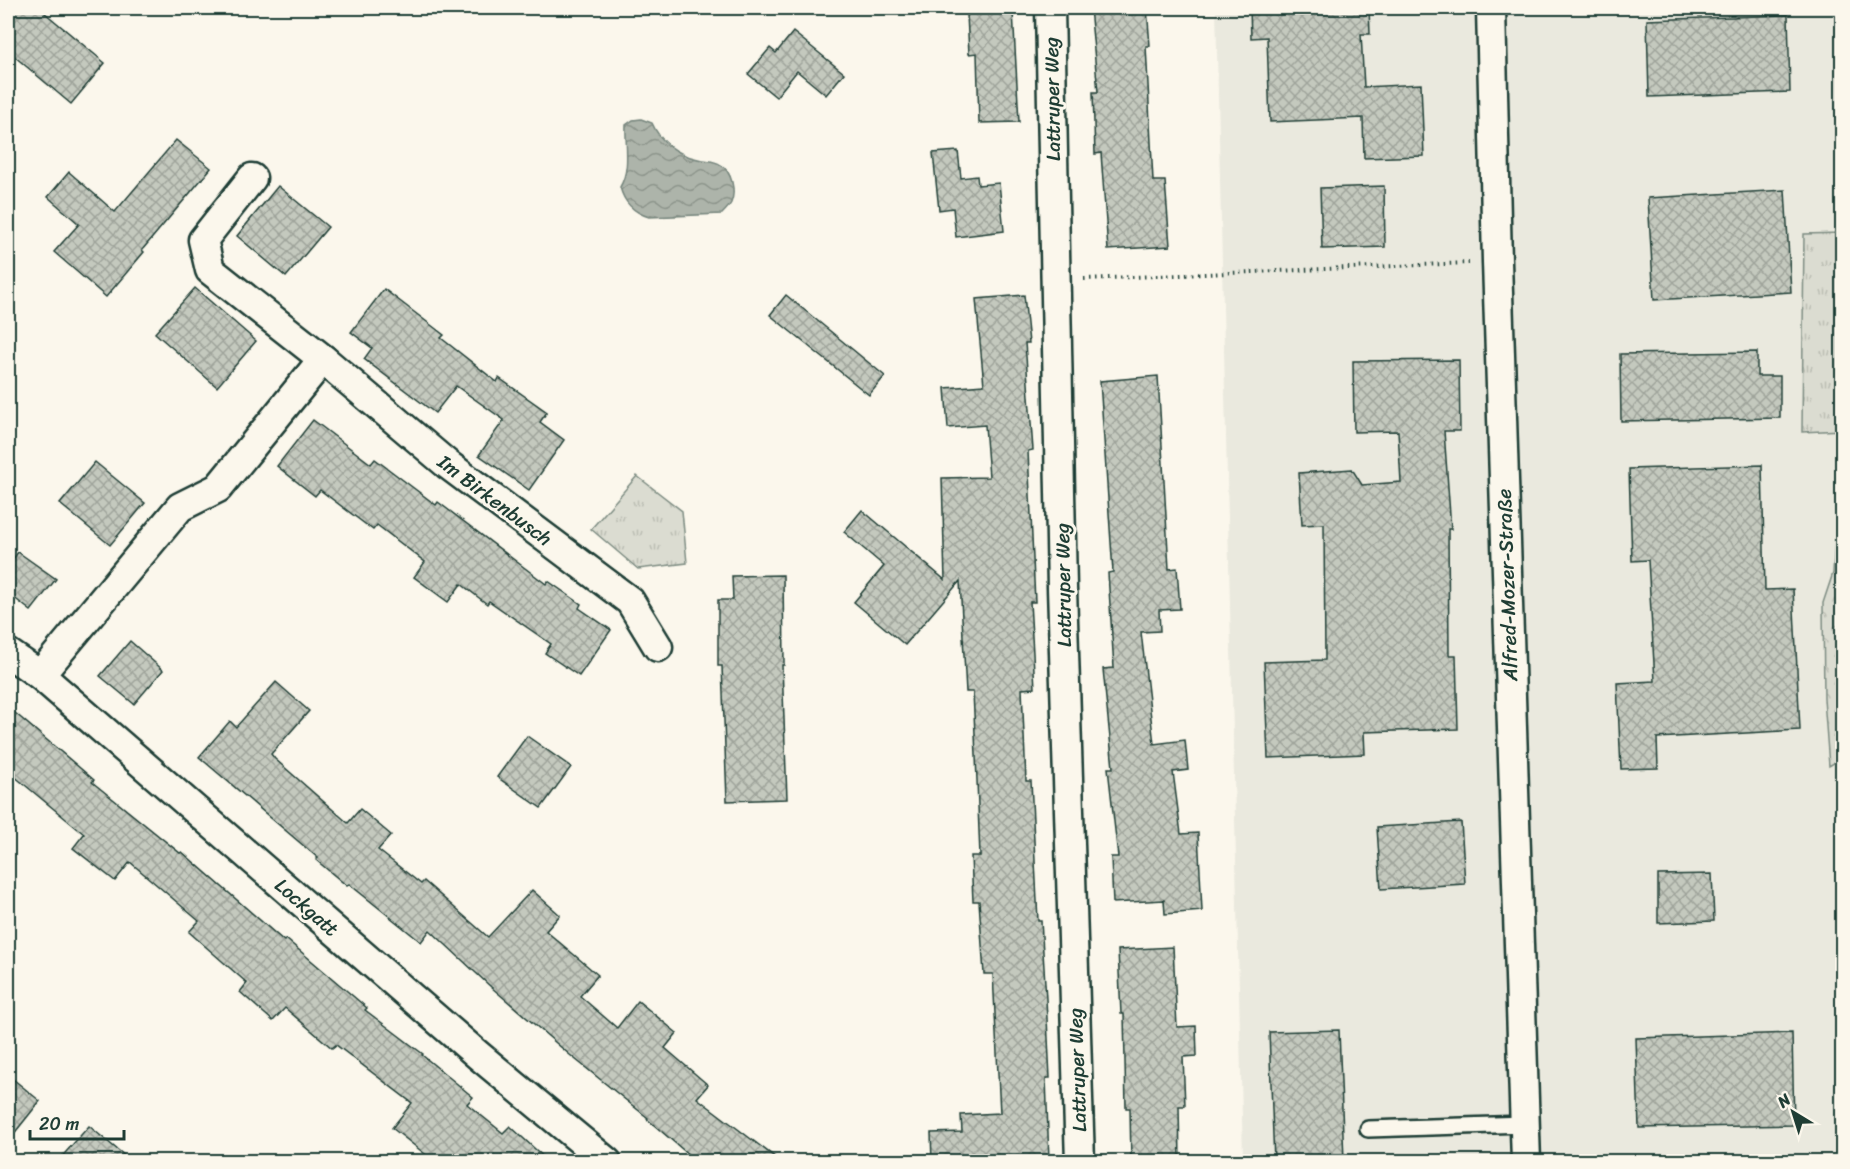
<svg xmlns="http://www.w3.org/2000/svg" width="1850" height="1169" viewBox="0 0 1850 1169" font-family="Sriracha,sans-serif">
<defs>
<pattern id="grass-tufts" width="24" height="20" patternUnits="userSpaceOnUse" patternTransform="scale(1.5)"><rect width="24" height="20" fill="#dbdcd1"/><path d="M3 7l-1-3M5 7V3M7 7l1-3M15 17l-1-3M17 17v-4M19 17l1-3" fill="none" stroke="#bcbeb4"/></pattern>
<pattern id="forest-crowns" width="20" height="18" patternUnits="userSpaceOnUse" patternTransform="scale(1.5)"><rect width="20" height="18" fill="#dbdcd1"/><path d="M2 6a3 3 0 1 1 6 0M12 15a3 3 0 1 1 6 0" fill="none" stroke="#bcbeb4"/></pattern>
<pattern id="water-waves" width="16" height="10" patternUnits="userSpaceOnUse" patternTransform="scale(1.5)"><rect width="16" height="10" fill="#adb4aa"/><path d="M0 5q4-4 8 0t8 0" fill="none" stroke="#8c948b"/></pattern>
<pattern id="building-cross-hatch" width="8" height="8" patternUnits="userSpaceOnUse" patternTransform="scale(1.5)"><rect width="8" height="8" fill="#c4c9be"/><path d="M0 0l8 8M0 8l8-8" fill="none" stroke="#9fa49b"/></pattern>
</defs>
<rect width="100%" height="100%" fill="#fbf7ec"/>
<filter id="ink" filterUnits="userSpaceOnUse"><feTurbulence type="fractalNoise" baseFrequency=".0167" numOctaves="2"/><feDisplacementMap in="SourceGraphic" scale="12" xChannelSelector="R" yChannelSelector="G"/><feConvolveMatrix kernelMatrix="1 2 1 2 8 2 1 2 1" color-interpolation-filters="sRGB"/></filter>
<g filter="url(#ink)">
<polygon fill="#eae9de" points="1216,8 1842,8 1842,1161 1243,1161"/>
<g fill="url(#grass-tufts)" stroke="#7d8c82" stroke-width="1.5">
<polygon points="1842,233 1842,430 1802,432 1804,234"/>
<polygon points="637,476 682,511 687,563 638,569 591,529"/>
</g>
<polygon fill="url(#forest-crowns)" stroke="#7d8c82" stroke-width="1.5" points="1835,537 1842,537 1842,758 1829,766 1824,699 1823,603 1833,573"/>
<path fill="url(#water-waves)" stroke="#74847b" stroke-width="1.5" d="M641,119L652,123C660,142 678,155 698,159C705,161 714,160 721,165C732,172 736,191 731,203C729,207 725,211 722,214L649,217C633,212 624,203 620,187C631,168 625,146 626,125L633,120Z"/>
<g fill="url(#building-cross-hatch)" stroke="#1f3d34" stroke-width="1.5">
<polygon points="8,8 39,8 105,63 71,104 8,51"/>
<polygon points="1090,8 1147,8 1150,46 1146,46 1153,181 1165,181 1170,246 1108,250 1101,153 1095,154 1093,92 1098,92"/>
<polygon points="1250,8 1369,8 1370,34 1361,34 1364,87 1421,84 1424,156 1364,158 1363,118 1270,122 1267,37 1251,38"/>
<polygon points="1013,11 1019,122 979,123 977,53 969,54 967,14"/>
<polygon points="1788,15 1790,92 1649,97 1647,20"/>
<polygon points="793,32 844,73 826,95 797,71 776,97 748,74 770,48 776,53"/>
<polygon points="176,140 211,168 142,250 144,252 106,297 54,252 79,224 48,197 69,172 115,212"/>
<polygon points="958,151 961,178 977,176 978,185 999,183 1004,231 956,237 953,208 939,210 933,153"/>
<polygon points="278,186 328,227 286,277 237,236"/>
<polygon points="1384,186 1385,247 1322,249 1320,188"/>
<polygon points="1785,190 1791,292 1654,300 1648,198"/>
<polygon points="195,288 256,341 217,387 155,333"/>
<polygon points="384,289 444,335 441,338 497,382 499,378 547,412 540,422 564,440 529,490 479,455 504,420 456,386 435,413 364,359 372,348 351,332"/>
<polygon points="786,295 885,376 869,395 770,315"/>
<polygon points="1024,295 1029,343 1025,343 1033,450 1028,451 1035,602 1030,602 1035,688 1022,689 1026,781 1031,781 1038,921 1041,921 1046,999 1050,1078 1046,1078 1049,1161 932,1161 931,1133 962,1132 961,1115 1000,1113 993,974 984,974 979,901 973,901 971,856 980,856 976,755 973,692 966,692 960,581 905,645 854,602 884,566 844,532 862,510 945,580 942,478 989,477 985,425 948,428 945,388 984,385 976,299"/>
<polygon points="1757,352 1757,376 1780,376 1780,418 1621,421 1620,354"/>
<polygon points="1459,360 1460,431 1444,431 1451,529 1448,529 1449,655 1456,655 1458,729 1364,732 1365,754 1268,758 1264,662 1325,660 1324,524 1302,525 1299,473 1352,469 1362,485 1401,482 1398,431 1354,432 1353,361"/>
<polygon points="1158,376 1169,569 1177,568 1180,609 1159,610 1160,631 1141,632 1154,744 1185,740 1188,770 1173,772 1181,834 1198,833 1202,911 1165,914 1164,900 1113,903 1111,857 1118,857 1108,768 1113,768 1103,669 1114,668 1108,573 1113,572 1100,381"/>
<polygon points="313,420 371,464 375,459 436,505 438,502 546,584 548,581 581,604 579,608 611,630 579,676 545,653 551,644 489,601 487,604 461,584 448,602 414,577 425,562 377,525 373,530 320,490 315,496 277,466"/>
<polygon points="95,462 145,503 110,545 60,504"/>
<polygon points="1762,465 1765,590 1793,589 1800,730 1657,738 1658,768 1621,769 1617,683 1655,681 1648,560 1632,561 1629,469"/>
<polygon points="18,552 56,579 31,611 8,593 8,566"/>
<polygon points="783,575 784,665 782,665 787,799 727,801 722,666 718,666 718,600 733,600 732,576"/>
<polygon points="130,641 163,670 134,704 100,676"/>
<polygon points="276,682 309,711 271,754 275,759 348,823 360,809 391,835 378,850 421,884 424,881 488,937 532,890 560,915 546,931 598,975 580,996 617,1028 638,1001 677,1033 665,1048 708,1085 697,1098 780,1161 696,1161 647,1119 648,1118 570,1055 491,987 430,930 421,942 349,884 347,886 316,860 318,858 199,757 230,721 236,727"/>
<polygon points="8,707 94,780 92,782 180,853 182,852 284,941 286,939 367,1008 365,1010 423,1054 422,1055 473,1097 467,1104 503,1133 510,1126 548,1161 434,1161 392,1128 412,1103 336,1045 332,1048 285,1008 273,1021 240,992 247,983 189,932 199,921 130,862 115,881 73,848 84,834 8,771"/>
<polygon points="527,736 571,767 541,808 497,777"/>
<polygon points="1461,822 1465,884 1381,889 1377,827"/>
<polygon points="1712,874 1714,921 1658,923 1658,875"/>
<polygon points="1173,947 1177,1027 1196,1026 1197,1056 1183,1057 1185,1106 1179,1106 1180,1161 1131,1161 1130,1108 1126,1108 1124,1014 1121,1014 1118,950"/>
<polygon points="1339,1030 1344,1161 1274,1161 1269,1032"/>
<polygon points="1792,1033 1794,1125 1639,1128 1636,1038"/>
<polygon points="8,1075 40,1101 8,1141"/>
<polygon points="89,1126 131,1161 58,1161"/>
</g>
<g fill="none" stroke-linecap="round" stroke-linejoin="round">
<defs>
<polyline id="service" points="1368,1129 1525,1124"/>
<g id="minor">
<polyline points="1050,8 1062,588 1080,1162"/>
<polyline points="1491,8 1497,262 1526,1162"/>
<polyline points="252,178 203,240 210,270 323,359 447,464 630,601 658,647"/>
<polyline points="8,653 40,675 478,1055 607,1162"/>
<polyline points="40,675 180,507 218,488 323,359"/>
</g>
</defs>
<use href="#service" stroke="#1f3d34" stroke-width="20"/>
<use href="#minor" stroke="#1f3d34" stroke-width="33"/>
<polyline stroke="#1f3d34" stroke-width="4" stroke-dasharray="1.5 4.5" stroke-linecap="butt" points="1084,279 1469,263"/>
<use href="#service" stroke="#fbf7ec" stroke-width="15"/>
<use href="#minor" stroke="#fbf7ec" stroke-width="28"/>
</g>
</g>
<g text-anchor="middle" stroke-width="6" stroke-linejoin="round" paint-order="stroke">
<g font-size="20" fill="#1f3d34" stroke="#fbf7ec">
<text transform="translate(1052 99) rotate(-91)" y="7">Lattruper Weg</text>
<text transform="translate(495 500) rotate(37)" y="7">Im Birkenbusch</text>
<text transform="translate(1063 585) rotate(-91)" y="7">Lattruper Weg</text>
<text transform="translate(1507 585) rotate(-92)" y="7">Alfred-Mozer-Straße</text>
<text transform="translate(307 907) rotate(41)" y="7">Lockgatt</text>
<text transform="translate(1077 1070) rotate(-92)" y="7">Lattruper Weg</text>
</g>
</g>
<rect width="1850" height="1169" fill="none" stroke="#fbf7ec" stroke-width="30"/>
<rect x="15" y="15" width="1820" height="1139" fill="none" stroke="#1f3d34" stroke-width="2" filter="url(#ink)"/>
<g transform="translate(1793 1112) rotate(322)" stroke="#fbf7ec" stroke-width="4.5" paint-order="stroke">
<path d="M0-4.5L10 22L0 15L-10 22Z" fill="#1f3d34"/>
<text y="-9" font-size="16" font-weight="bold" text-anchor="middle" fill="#1f3d34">N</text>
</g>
<path d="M30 1130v9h94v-9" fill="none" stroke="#1f3d34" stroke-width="3"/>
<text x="39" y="1130" font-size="18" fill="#1f3d34" stroke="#fbf7ec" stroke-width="4.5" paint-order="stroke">20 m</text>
</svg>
